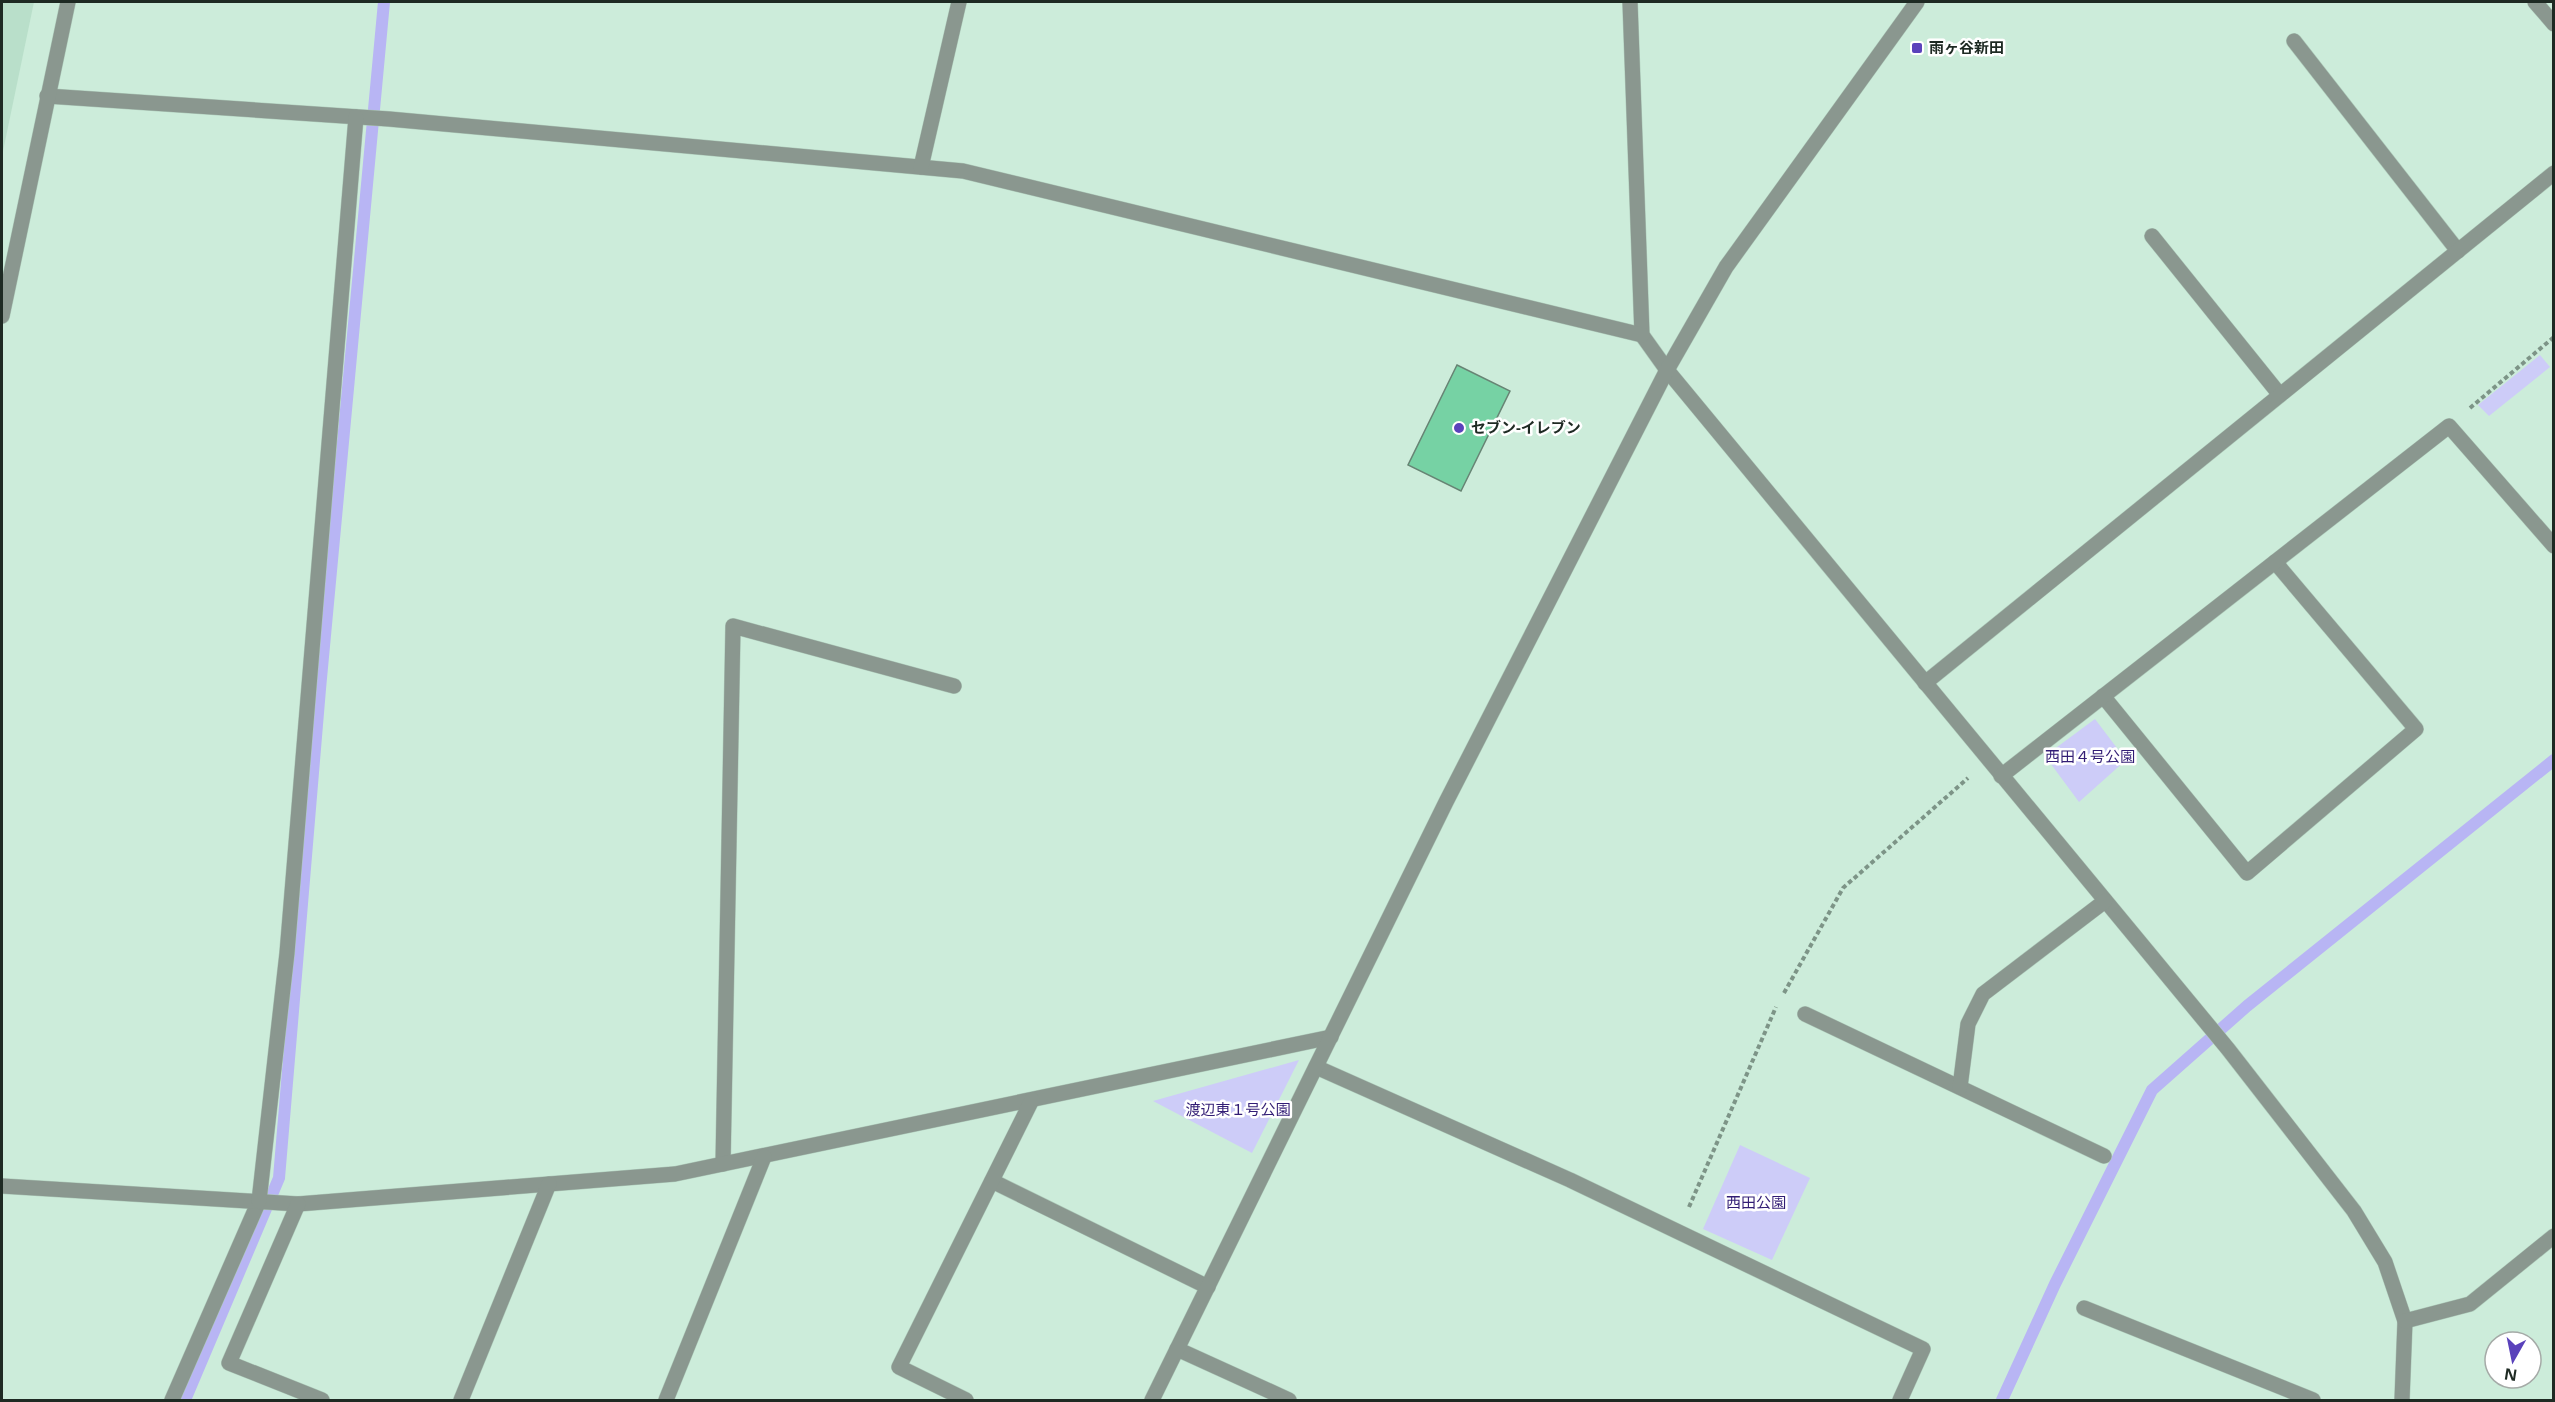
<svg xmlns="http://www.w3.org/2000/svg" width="2555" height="1402" viewBox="0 0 2555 1402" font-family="'Open Sans','Noto Sans JP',sans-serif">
<rect width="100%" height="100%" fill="#ccecda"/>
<polygon fill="#b9dfca" points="2,2 34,2 2,156"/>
<g fill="#cdccf8">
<polygon points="2540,355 2550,367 2489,416 2478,405"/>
<polygon points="2095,719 2126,760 2079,802 2045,756"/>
<polygon points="1299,1060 1252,1153 1153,1101"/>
<polygon points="1740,1145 1810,1178 1772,1260 1703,1229"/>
</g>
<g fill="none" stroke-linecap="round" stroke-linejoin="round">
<g stroke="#b8b5f4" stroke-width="12">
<polyline points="185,1400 279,1178 320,689 384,2"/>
<polyline points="2002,1400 2055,1284 2152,1090 2247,1006 2554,760"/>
</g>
</g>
<polygon fill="#76d2a4" stroke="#678474" stroke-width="1.5" points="1457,365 1510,391 1461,491 1408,465"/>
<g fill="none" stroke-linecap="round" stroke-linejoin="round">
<defs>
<polyline id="service" points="172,1400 259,1201"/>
<g id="minor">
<polyline points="1630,2 1642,335 1667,370 2228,1049 2354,1211 2385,1262 2405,1321 2402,1400"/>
<polyline points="2535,2 2554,24"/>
<polyline points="2294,41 2458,251"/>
<polyline points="47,96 389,119 963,171 1642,335"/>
<polyline points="921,167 959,2"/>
<polyline points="2152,236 2280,395"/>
<polyline points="1925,683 2554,173"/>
<polyline points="2103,696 2247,873 2416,729 2275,562"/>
<polyline points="2001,776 2449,426 2554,546"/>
<polyline points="1805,1014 2104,1156"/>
<polyline points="1316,1067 1570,1180 1923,1349 1900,1400"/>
<polyline points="1960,1087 1968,1024 1983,994 2105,901"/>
<polyline points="723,1164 733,626 954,686"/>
<polyline points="992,1181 1208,1287"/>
<polyline points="2,1186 298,1204 675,1174 1331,1037"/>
<polyline points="259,1201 287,953 356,117"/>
<polyline points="298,1204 229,1363 322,1400"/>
<polyline points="2084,1308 2313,1400"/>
<polyline points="2405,1321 2470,1304 2554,1236"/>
<polyline points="1177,1349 1289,1400"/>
<polyline points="461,1400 549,1184"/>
<polyline points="666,1400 764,1157"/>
<polyline points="966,1400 899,1367 1032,1100"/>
</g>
<g id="tertiary">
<polyline points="2,316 68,2"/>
<polyline points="1152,1400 1446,802 1667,370 1726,267 1917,2"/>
</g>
</defs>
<use href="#service" stroke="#adc9b9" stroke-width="16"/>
<use href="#minor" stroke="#adc9b9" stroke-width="16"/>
<use href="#tertiary" stroke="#adc9b9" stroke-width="16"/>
<g stroke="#7d9487" stroke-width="4" stroke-dasharray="4.5 3" stroke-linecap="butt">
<polyline points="2470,408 2554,337"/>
<polyline points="1784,993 1843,888 1968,778"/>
<polyline points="1689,1207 1776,1007"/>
</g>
<use href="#service" stroke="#8a978f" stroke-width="15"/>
<use href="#minor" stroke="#8a978f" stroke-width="15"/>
<use href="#tertiary" stroke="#8a978f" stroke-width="15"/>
</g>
<g fill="#5a42bb" stroke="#fff" stroke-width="2">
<rect x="1911" y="42" width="12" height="12" rx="3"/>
<circle cx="1459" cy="428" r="6"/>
</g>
<g text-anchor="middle" stroke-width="5" stroke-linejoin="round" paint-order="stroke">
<g font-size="15" font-weight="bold" fill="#1e2a23" stroke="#fff" text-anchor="start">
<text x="1929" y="53">雨ヶ谷新田</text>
<text x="1471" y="433">セブン-イレブン</text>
</g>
<g font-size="15" fill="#321d75" stroke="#fff">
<text x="2090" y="762">西田４号公園</text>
<text x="1238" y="1115">渡辺東１号公園</text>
<text x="1756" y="1208">西田公園</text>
</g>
</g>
<rect width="2555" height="1402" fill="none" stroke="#1e2a23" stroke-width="6"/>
<g transform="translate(2513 1360) rotate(189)"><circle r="28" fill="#ffffff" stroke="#a5aaa7" stroke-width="1.5"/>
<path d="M0-4.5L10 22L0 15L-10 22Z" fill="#5a42bb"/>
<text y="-9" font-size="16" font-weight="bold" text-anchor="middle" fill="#1e2a23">N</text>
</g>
</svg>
